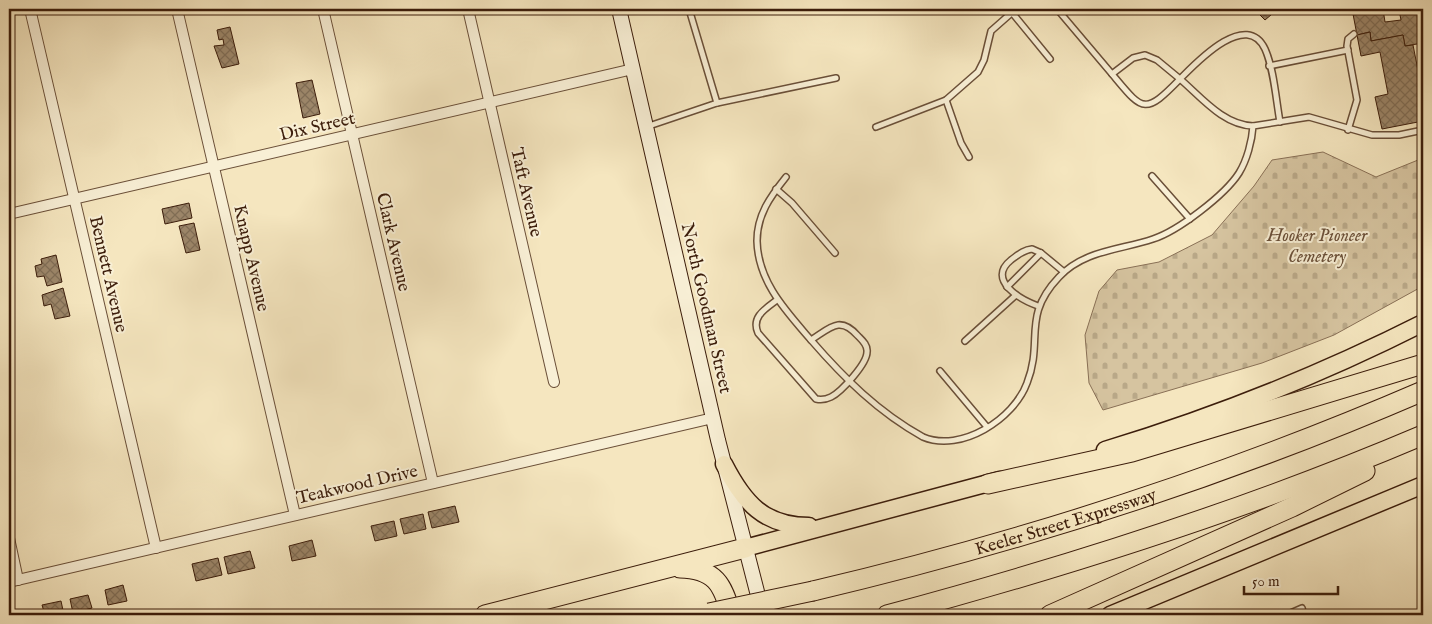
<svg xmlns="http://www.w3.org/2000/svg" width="1432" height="624" viewBox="0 0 1432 624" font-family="'IM FELL English',serif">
<defs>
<pattern id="cemetery-stones" width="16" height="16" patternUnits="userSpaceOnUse" patternTransform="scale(1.25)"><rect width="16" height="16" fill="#d6c4a0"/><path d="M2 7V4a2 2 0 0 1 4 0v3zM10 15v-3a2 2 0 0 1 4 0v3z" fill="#b9a888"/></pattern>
<pattern id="building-cross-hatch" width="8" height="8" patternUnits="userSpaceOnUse" patternTransform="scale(1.25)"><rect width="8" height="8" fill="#9c8669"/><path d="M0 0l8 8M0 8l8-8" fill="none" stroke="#806d55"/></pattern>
</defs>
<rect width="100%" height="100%" fill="#f5e6bf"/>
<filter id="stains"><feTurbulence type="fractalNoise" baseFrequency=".004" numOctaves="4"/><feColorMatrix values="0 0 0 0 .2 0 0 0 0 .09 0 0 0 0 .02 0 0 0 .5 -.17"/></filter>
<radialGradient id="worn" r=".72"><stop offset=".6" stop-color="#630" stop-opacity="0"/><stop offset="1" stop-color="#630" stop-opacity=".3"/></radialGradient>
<polygon fill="url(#cemetery-stones)" stroke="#897056" points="1323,152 1376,177 1423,158 1423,286 1334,335 1262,363 1103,410 1089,383 1085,335 1099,291 1117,270 1159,262 1212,235 1254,186 1272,160"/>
<g fill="url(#building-cross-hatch)" stroke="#3c1d0b">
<polygon points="1229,9 1251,9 1245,13 1235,14"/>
<polygon points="1254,9 1278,9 1265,20"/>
<polygon points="1346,9 1381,9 1353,14"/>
<polygon points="1383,9 1385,22 1401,20 1399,10 1423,9 1423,43 1405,46 1403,35 1371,41 1370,32 1357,35 1353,14"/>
<polygon points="230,27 239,64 222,68 214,46 224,45 223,39 219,40 217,30"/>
<polygon points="1370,32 1371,41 1403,35 1405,46 1413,45 1423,96 1423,121 1382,129 1375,97 1388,94 1380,52 1361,56 1357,35"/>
<polygon points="312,80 320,114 303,118 296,83"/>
<polygon points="189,203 192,218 165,224 162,209"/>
<polygon points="194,223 200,250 186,253 179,226"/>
<polygon points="56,255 62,282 47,286 44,276 37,277 35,266 42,264 41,259"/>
<polygon points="63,288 70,316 55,319 51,304 44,306 42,295"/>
<polygon points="455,506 459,522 432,528 428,512"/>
<polygon points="423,514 426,529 404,534 400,519"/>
<polygon points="394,521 397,536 375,541 371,526"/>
<polygon points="312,540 316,556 292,561 289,546"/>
<polygon points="250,551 255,568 228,574 224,557"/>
<polygon points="218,558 222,575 196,581 192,564"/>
<polygon points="123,585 127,601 108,605 105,590"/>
<polygon points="88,595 92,608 73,613 70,599"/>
<polygon points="61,601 64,615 45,615 42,605"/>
</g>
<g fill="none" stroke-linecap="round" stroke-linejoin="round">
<defs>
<g id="service">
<polyline points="689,9 717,103 836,78"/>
<polyline points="1009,9 1050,59"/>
<polyline points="1057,9 1112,74"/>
<path d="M1145,55L1157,60L1180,79C1144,116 1143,111 1112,74L1133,58Z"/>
<polyline points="1269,66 1348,50"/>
<polyline points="946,100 961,143 969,157"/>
<path d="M1253,126C1223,125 1201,97 1180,79C1195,64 1246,9 1265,49C1274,69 1276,100 1280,122"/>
<polyline points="646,127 717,103"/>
<polyline points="876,127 946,100 978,72 984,60 991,31 1016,9"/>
<polyline points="1348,130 1357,100 1347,46 1348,39 1354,34"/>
<polyline points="1152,176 1190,219"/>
<path d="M786,177C770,197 757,215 757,241C758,282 786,311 811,340C844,378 878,412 923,437C961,453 1014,419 1027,383C1044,340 1021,317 1059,277C1084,250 1121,250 1153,239C1178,231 1225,195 1239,173C1247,160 1252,141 1253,126L1309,117L1372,135H1399L1423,130"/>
<polyline points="776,189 792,203 835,253"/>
<polyline points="1007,287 1041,253"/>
<path d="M777,300C765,309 751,317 758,333L816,399C821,400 825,400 831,397C841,392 867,364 867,352C868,345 862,340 858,336C840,315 830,328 811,340"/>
<path d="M1038,306C1021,300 986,280 1011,260C1018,255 1023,250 1032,249L1041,253L1064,272"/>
<polyline points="965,341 1016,295"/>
<polyline points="940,371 987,427"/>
<polyline points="1286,615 1302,608 1304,615"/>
</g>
<g id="minor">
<polyline points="30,9 156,548"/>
<polyline points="177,9 295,515"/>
<polyline points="323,9 433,483"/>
<polyline points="468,9 554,382"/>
<polyline points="9,214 633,69"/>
<polyline points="9,538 18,580"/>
<polyline points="9,582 713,418"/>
</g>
<polyline id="secondary" points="619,9 718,440 763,615"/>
<g id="primary">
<path d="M1105,450C1214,417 1322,374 1423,323"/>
<path d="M724,464C744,503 764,526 809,526"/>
<polyline points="745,548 1000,480"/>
<polyline points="1110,615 1423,485"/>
</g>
<g id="motorway">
<polyline points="988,484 1132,452 1423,364"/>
<path d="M680,568C715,569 723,584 731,615"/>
<path id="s1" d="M813,591C1022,542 1226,476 1423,391"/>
<polyline points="485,615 745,548"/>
<path d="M887,615C1070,566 1249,509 1423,435"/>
<polyline points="1050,615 1292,507 1365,471"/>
</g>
</defs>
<use href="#service" stroke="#6a4f38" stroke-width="8"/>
<use href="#minor" stroke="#6a4f38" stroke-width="12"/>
<use href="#secondary" stroke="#3c1d0b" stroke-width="16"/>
<use href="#primary" stroke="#3c1d0b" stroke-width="19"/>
<use href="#motorway" stroke="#3c1d0b" stroke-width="21"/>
<use href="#service" stroke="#f8efd5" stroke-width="5"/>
<use href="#minor" stroke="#f8efd5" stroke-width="10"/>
<use href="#secondary" stroke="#f8efd5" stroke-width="14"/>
<use href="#primary" stroke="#f5e6bf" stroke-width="16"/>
<use href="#motorway" stroke="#f5e6bf" stroke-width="19"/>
<defs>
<polyline id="motorway-bridge" points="709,613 813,591"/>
</defs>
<use href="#motorway-bridge" stroke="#3c1d0b" stroke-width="21" stroke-linecap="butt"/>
<use href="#motorway-bridge" stroke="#f5e6bf" stroke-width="19"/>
</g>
<g text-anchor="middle" stroke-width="4" stroke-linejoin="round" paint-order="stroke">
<g font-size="18" fill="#3c1d0b" stroke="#f8efd5">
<text transform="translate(317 126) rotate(-13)" y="6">Dix Street</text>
<text transform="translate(527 192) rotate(77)" y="6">Taft Avenue</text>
<text transform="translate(394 242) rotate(77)" y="6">Clark Avenue</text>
<text transform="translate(252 258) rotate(77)" y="6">Knapp Avenue</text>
<text transform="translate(109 274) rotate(77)" y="6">Bennett Avenue</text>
<text transform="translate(707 308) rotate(77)" y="6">North Goodman Street</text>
<text transform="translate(357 484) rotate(-13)" y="6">Teakwood Drive</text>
<text dy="6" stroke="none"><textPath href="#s1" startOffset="262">Keeler Street Expressway</textPath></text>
</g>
<g font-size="18" font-style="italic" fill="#6a4f38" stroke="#f8efd5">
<text x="1317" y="241">Hooker Pioneer<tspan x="1317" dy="21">Cemetery</tspan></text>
</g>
</g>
<rect width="1432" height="624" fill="none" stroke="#f5e6bf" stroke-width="30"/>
<rect x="10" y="10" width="1412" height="604" fill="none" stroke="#3c1d0b" stroke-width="2.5"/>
<rect x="15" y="15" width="1402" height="594" fill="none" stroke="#3c1d0b"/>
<path d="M1244 586v8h94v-8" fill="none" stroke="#3c1d0b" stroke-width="2.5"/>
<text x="1252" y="586" font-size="15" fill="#3c1d0b" stroke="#f8efd5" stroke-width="4" paint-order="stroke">50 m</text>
<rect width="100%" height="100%" filter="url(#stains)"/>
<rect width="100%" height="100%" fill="url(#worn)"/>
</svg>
